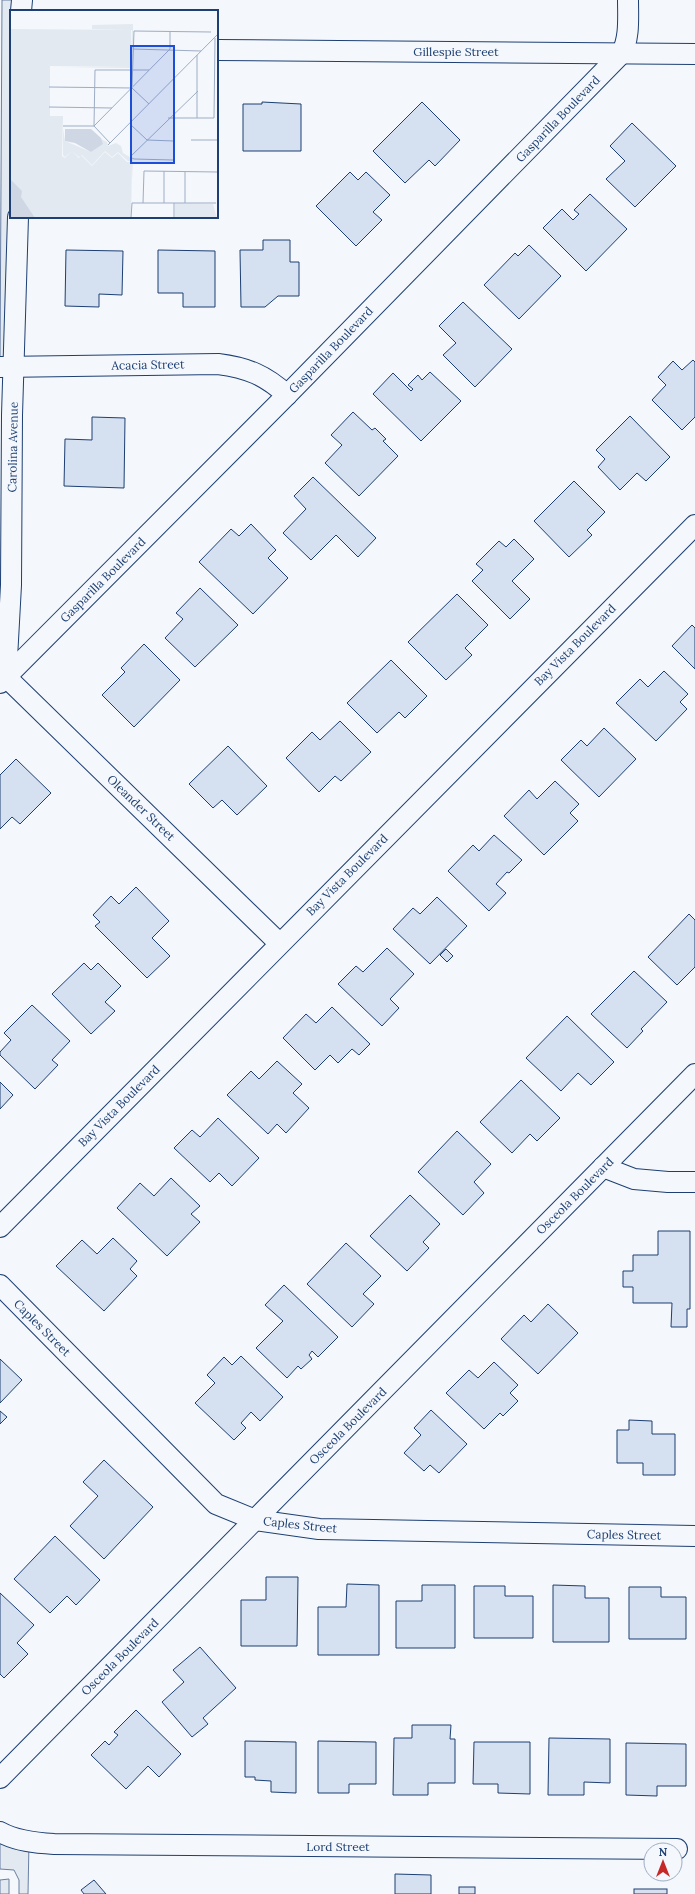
<svg xmlns="http://www.w3.org/2000/svg" width="695" height="1894" viewBox="0 0 695 1894" font-family="Lora,serif">
<rect width="100%" height="100%" fill="#f4f7fb"/>
<g fill="#e3e9f0" stroke="#687fa3">
<polygon points="2,0 26,0 26,11 11,11 11,217 23,364 0,364"/>
<polygon points="0,1829 29,1842 28,1894 19,1894 19,1880 14,1870 0,1869"/>
<polygon points="9,1879 9,1894 0,1894 0,1880"/>
</g>
<g fill="#d5e0f0" stroke="#1d3f73">
<polygon points="262,102 301,104 301,151 243,151 243,104 262,104"/>
<polygon points="422,102 460,140 435,166 429,160 405,183 373,151"/>
<polygon points="632,123 676,166 635,207 606,179 625,161 610,146"/>
<polygon points="350,172 358,180 366,172 390,195 373,212 382,220 356,246 316,206"/>
<polygon points="590,194 627,229 586,271 543,228 562,209 573,220 579,214 574,210"/>
<polygon points="263,240 290,240 290,262 299,262 299,296 278,296 265,307 241,307 240,250 263,250"/>
<polygon points="529,245 561,276 519,319 484,285 515,253 518,256"/>
<polygon points="66,250 123,251 122,295 99,294 99,307 65,306"/>
<polygon points="158,250 215,251 215,307 183,307 183,293 158,293"/>
<polygon points="463,302 512,349 475,387 443,355 456,343 439,326"/>
<polygon points="693,360 695,362 695,417 682,430 652,400 666,385 658,377 673,361 682,370"/>
<polygon points="430,372 461,401 421,441 373,394 393,373 411,391 413,389 408,385 418,375 422,380"/>
<polygon points="353,412 372,430 375,428 386,439 383,441 398,456 359,496 325,463 342,445 331,435"/>
<polygon points="630,416 670,457 646,481 637,473 620,490 598,467 605,459 596,450"/>
<polygon points="92,417 125,418 124,488 64,486 65,439 92,440"/>
<polygon points="313,477 376,538 358,557 336,535 311,560 283,533 306,509 294,496"/>
<polygon points="574,481 605,512 587,530 592,535 569,557 534,521"/>
<polygon points="251,524 276,550 268,558 288,578 253,614 199,562 231,529 239,536"/>
<polygon points="514,539 534,559 512,581 530,599 510,619 472,581 483,570 476,564 499,541 506,547"/>
<polygon points="200,588 238,625 195,667 165,638 183,619 176,613"/>
<polygon points="457,594 488,625 465,648 472,655 446,680 408,642"/>
<polygon points="692,625 695,628 695,669 672,646"/>
<polygon points="144,644 180,680 134,727 102,695 125,672 121,668"/>
<polygon points="391,660 427,696 405,718 399,712 377,733 347,703"/>
<polygon points="664,671 688,694 680,702 687,709 656,741 616,703 640,679 648,687"/>
<polygon points="340,721 371,752 341,781 335,776 319,792 286,758 312,732 320,740"/>
<polygon points="604,728 636,759 599,797 561,760 581,740 587,746"/>
<polygon points="228,746 267,786 237,815 222,800 213,808 189,784"/>
<polygon points="16,759 51,793 20,824 12,817 0,829 0,775"/>
<polygon points="555,781 579,804 570,813 578,821 544,855 504,816 529,790 537,799"/>
<polygon points="494,835 522,860 509,873 507,872 496,884 506,893 489,911 448,871 473,845 479,851"/>
<polygon points="136,887 169,921 152,938 170,956 147,978 95,926 100,922 93,915 111,896 119,904"/>
<polygon points="437,897 467,926 430,964 393,929 413,908 420,914"/>
<polygon points="689,914 695,920 695,967 677,985 648,957"/>
<polygon points="387,948 414,974 390,999 399,1008 382,1026 338,984 356,966 363,972"/>
<polygon points="446,949 453,956 447,962 440,955"/>
<polygon points="84,963 91,970 98,963 121,986 105,1002 115,1011 91,1034 52,994"/>
<polygon points="634,971 667,1002 641,1029 643,1031 627,1048 591,1014"/>
<polygon points="32,1005 70,1041 52,1060 58,1065 35,1089 0,1055 0,1052 11,1040 4,1033"/>
<polygon points="332,1007 370,1044 359,1055 352,1049 338,1063 330,1055 315,1070 283,1038 306,1014 316,1023"/>
<polygon points="567,1016 614,1062 591,1085 578,1073 561,1091 526,1058"/>
<polygon points="277,1061 302,1084 293,1093 309,1108 286,1133 277,1124 268,1134 227,1095 251,1071 259,1079"/>
<polygon points="521,1080 560,1118 537,1141 530,1134 512,1153 480,1122"/>
<polygon points="0,1082 13,1095 0,1109"/>
<polygon points="218,1118 259,1158 232,1186 219,1173 210,1182 174,1148 192,1130 200,1137"/>
<polygon points="457,1131 491,1164 474,1182 484,1193 463,1215 418,1172"/>
<polygon points="171,1178 200,1206 191,1214 200,1222 167,1256 117,1208 140,1183 154,1196"/>
<polygon points="410,1195 440,1224 423,1242 429,1248 407,1271 370,1236"/>
<polygon points="658,1231 690,1231 690,1309 687,1309 687,1327 671,1327 672,1303 633,1303 633,1287 623,1287 623,1271 633,1271 633,1255 658,1255"/>
<polygon points="113,1238 137,1261 130,1269 137,1276 104,1311 56,1266 82,1240 97,1254"/>
<polygon points="346,1243 381,1276 363,1294 374,1304 352,1327 307,1284"/>
<polygon points="284,1285 338,1337 318,1357 312,1351 309,1355 312,1359 301,1369 298,1366 287,1378 256,1348 283,1321 265,1305"/>
<polygon points="548,1304 578,1333 538,1374 501,1339 524,1315 531,1322"/>
<polygon points="241,1356 283,1397 260,1421 251,1412 241,1423 246,1428 234,1440 195,1403 215,1383 207,1375 224,1357 232,1365"/>
<polygon points="0,1359 22,1380 0,1403"/>
<polygon points="494,1362 518,1385 510,1393 518,1401 503,1416 500,1413 484,1429 446,1393 469,1370 478,1378"/>
<polygon points="431,1410 467,1444 439,1473 430,1465 424,1471 404,1453 421,1435 414,1428"/>
<polygon points="0,1411 7,1417 0,1424"/>
<polygon points="629,1420 652,1421 652,1434 675,1434 675,1475 643,1475 643,1463 617,1463 617,1430 629,1430"/>
<polygon points="104,1460 153,1507 104,1559 70,1526 98,1496 83,1482"/>
<polygon points="55,1536 100,1580 76,1605 67,1596 50,1613 14,1579"/>
<polygon points="266,1577 298,1577 297,1646 241,1646 241,1600 266,1600"/>
<polygon points="347,1584 379,1585 379,1655 318,1655 318,1607 346,1607"/>
<polygon points="422,1585 455,1585 455,1648 396,1648 396,1601 422,1601"/>
<polygon points="553,1585 585,1586 585,1598 609,1598 609,1642 553,1642"/>
<polygon points="474,1586 505,1586 505,1596 533,1596 533,1638 474,1638"/>
<polygon points="629,1587 661,1587 661,1597 686,1597 686,1639 629,1639"/>
<polygon points="0,1593 34,1625 17,1643 28,1654 4,1678 0,1674"/>
<polygon points="200,1647 236,1688 203,1718 208,1724 192,1737 162,1702 184,1682 173,1670"/>
<polygon points="136,1710 181,1754 159,1777 148,1766 126,1789 91,1755 105,1741 109,1745 118,1735 114,1732"/>
<polygon points="412,1725 451,1725 450,1739 455,1739 455,1783 428,1783 428,1795 393,1795 394,1738 412,1738"/>
<polygon points="549,1738 610,1739 610,1783 584,1782 584,1795 548,1795"/>
<polygon points="245,1741 296,1742 296,1793 271,1792 271,1781 255,1780 255,1777 245,1777"/>
<polygon points="318,1741 376,1742 376,1784 349,1784 349,1793 318,1793"/>
<polygon points="474,1742 530,1742 530,1794 498,1793 498,1784 473,1784"/>
<polygon points="626,1743 686,1744 686,1786 657,1786 657,1796 626,1795"/>
<polygon points="395,1874 431,1875 431,1894 395,1894"/>
<polygon points="94,1880 106,1894 84,1894 81,1890"/>
<rect x="459" y="1887" width="16" height="7"/>
<rect x="634" y="1889" width="33" height="5"/>
</g>
<g fill="none" stroke-linecap="round" stroke-linejoin="round">
<defs>
<g id="minor">
<polyline points="21,11 22,0"/>
<polyline points="217,50 695,54"/>
<path d="M0,367L218,364C248,368 265,375 287,395"/>
<polyline points="0,677 6,677 279,943"/>
<polyline points="6,677 11,585 12,415 18,217"/>
<path d="M0,683L287,395L621,54C630,39 628,17 628,0"/>
<polyline points="603,1167 634,1179 668,1182 695,1182"/>
<polyline points="0,1227 695,525"/>
<polyline points="0,1285 216,1504 255,1520 319,1529 695,1536"/>
<polyline points="0,1778 695,1074"/>
<path d="M0,1832C16,1841 36,1843 54,1844L677,1849"/>
</g>
</defs>
<use href="#minor" stroke="#1d3f73" stroke-width="22"/>
<use href="#minor" stroke="#f4f7fb" stroke-width="20"/>
</g>
<g text-anchor="middle" stroke-width="3" stroke-linejoin="round" paint-order="stroke">
<g font-size="12" fill="#1d3f73" stroke="#f4f7fb">
<text x="456" y="56">Gillespie Street</text>
<text transform="translate(558 119) rotate(-46)" y="4">Gasparilla Boulevard</text>
<text transform="translate(331 350) rotate(-46)" y="4">Gasparilla Boulevard</text>
<text transform="translate(148 365) rotate(-1)" y="4">Acacia Street</text>
<text transform="translate(13 447) rotate(-89)" y="4">Carolina Avenue</text>
<text transform="translate(103 580) rotate(-45)" y="4">Gasparilla Boulevard</text>
<text transform="translate(575 645) rotate(-45)" y="4">Bay Vista Boulevard</text>
<text transform="translate(141 808) rotate(44)" y="4">Oleander Street</text>
<text transform="translate(347 875) rotate(-45)" y="4">Bay Vista Boulevard</text>
<text transform="translate(119 1106) rotate(-45)" y="4">Bay Vista Boulevard</text>
<text transform="translate(575 1196) rotate(-45)" y="4">Osceola Boulevard</text>
<text transform="translate(42 1328) rotate(45)" y="4">Caples Street</text>
<text transform="translate(348 1426) rotate(-45)" y="4">Osceola Boulevard</text>
<text transform="translate(300 1525) rotate(6)" y="4">Caples Street</text>
<text transform="translate(624 1535) rotate(1)" y="4">Caples Street</text>
<text transform="translate(120 1657) rotate(-45)" y="4">Osceola Boulevard</text>
<text x="338" y="1851">Lord Street</text>
</g>
</g>
<g transform="translate(10 10)">
<rect width="208" height="208" fill="#f4f7fb"/>
<path d="M123,14V58H51L121,57L122,20L82,19V15ZM0,19L121,20V57L40,56V106H53L52,146L55,148L62,141L69,148L71,145L82,156L95,142L102,148L108,143L117,152H122L121,208H21L0,171ZM53,119L55,131L81,142L93,134L91,129L97,132L98,136L106,133L111,136L113,143L123,149L122,169V151H118L108,142L102,147L95,141L82,155L72,145L69,147L62,141L55,147L53,145ZM165,193L203,194L207,208H165Z" fill="#e3e9f0"/>
<path d="M55,119H81L91,128L93,134L81,142L65,133L55,131ZM0,169L12,181L11,187L25,208H0Z" fill="#cfd7e4"/>
<path fill="none" stroke="#9eadc5" stroke-width="1" d="M208,0V207M123,39L191,41M122,76L124,21L201,22M39,77L122,78L139,94M39,97L102,98M158,108H204L205,28M187,108V45M120,114L137,130L164,131M53,116H84L160,39V21M181,130H207M100,133L84,116L85,60H139M98,135L207,25M163,150L124,149L120,147L188,81M133,193L134,161L208,162M154,193V161M175,193V161M121,208L122,193H206M164,208V193"/>
<path fill="#1d4ed8" fill-opacity="0.15" stroke="#1d4ed8" stroke-width="2" d="M121,36H164V153H121Z"/>
<rect width="208" height="208" fill="none" stroke="#1d3f73" stroke-width="2"/>
</g>
<g transform="translate(663 1862)"><circle r="19" fill="#f4f7fb" stroke="#9eadc5"/>
<path d="M0-3L7 15L0 10L-7 15Z" fill="#c62828"/>
<text y="-6" font-size="11" font-weight="bold" text-anchor="middle" fill="#1d3f73">N</text>
</g>
</svg>
